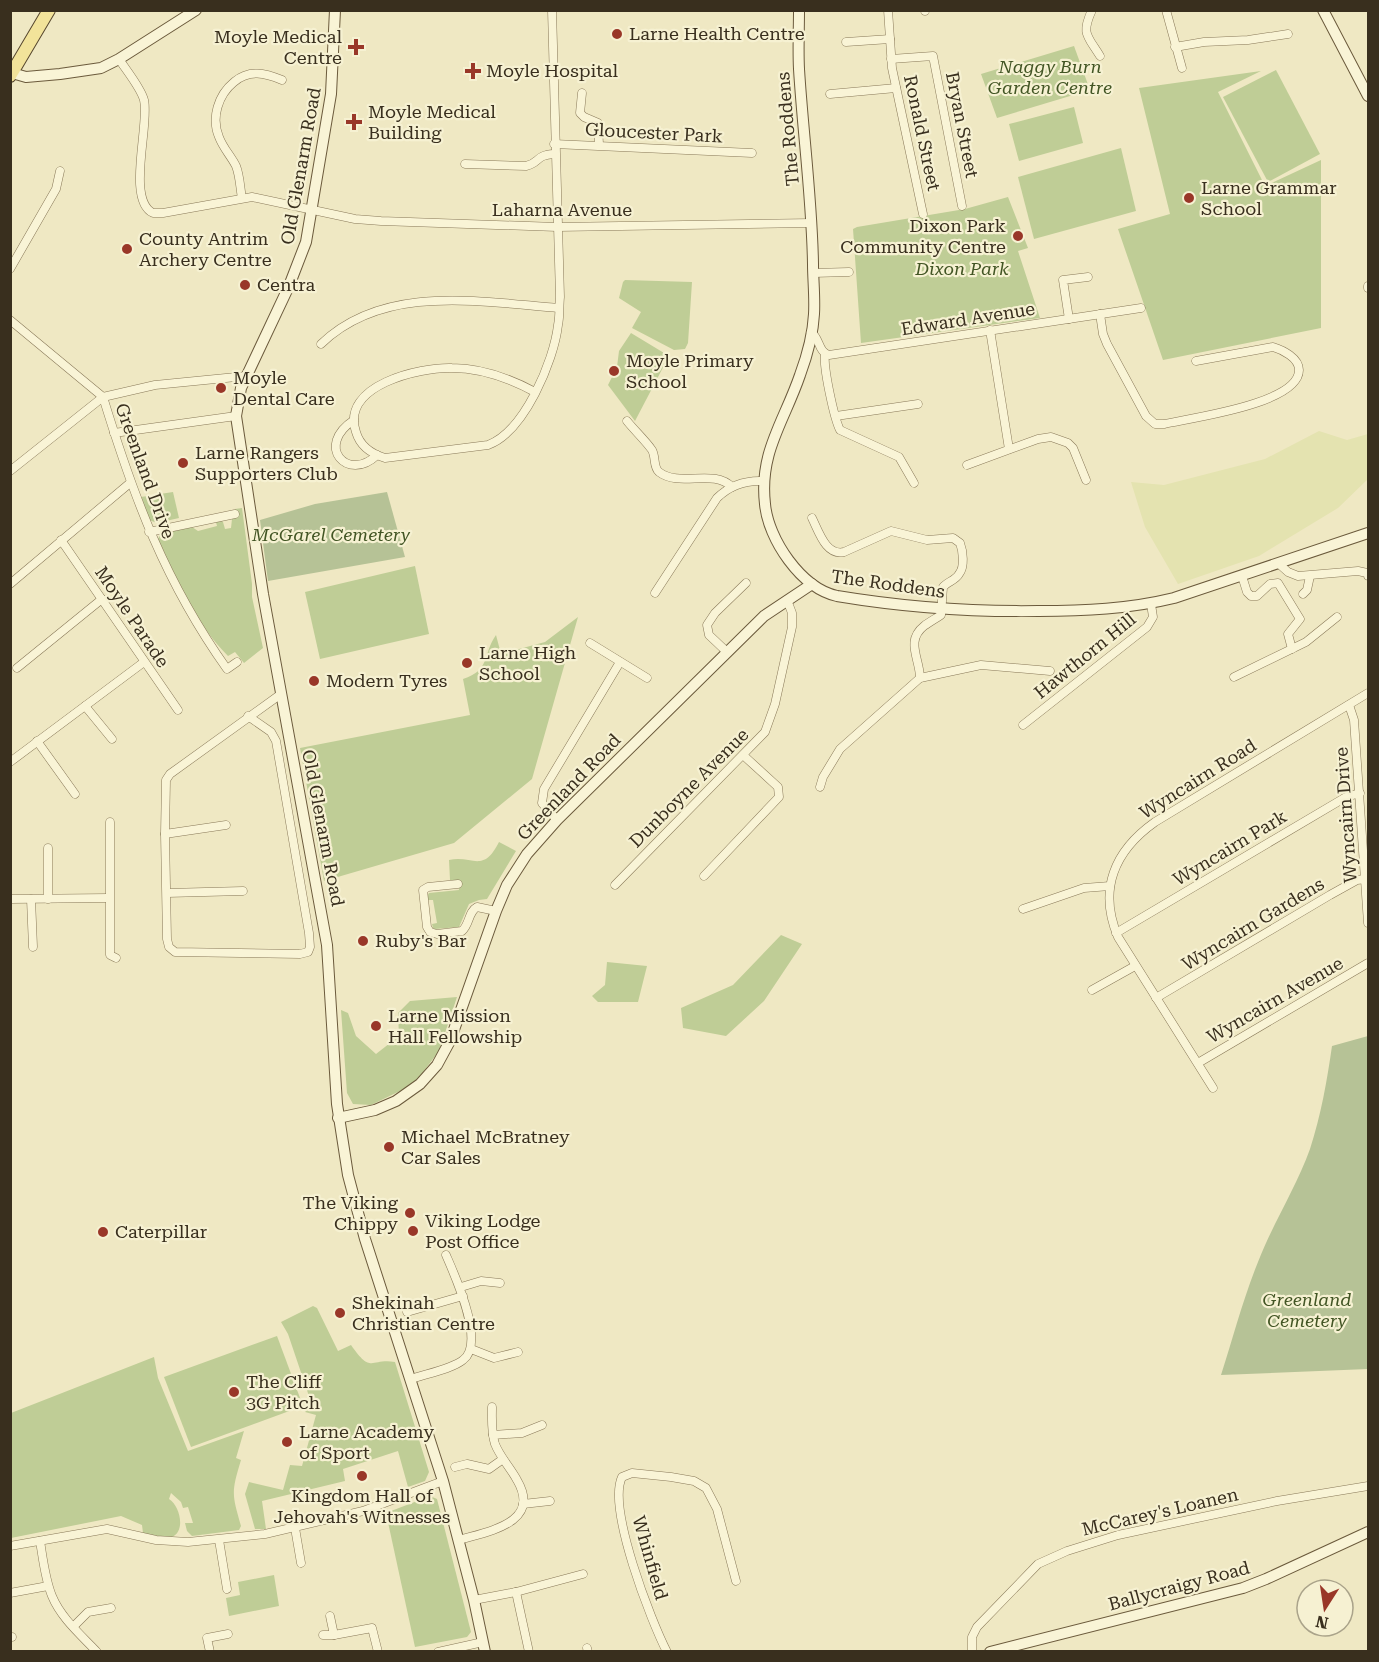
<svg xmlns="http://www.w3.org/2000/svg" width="1379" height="1662" viewBox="0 0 1379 1662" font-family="'Roboto Serif',serif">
<rect width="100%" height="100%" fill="#efe8c3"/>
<polygon fill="#e4e3b0" points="1319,431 1347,440 1368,434 1368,479 1338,508 1259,556 1178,584 1145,527 1131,482 1164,485 1265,459"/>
<g fill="#bfcd96">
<polygon points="1074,46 1090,90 997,118 981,74"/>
<polygon points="1276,70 1320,154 1268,182 1223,97"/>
<polygon points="1261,71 1218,92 1265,186 1321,160 1321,328 1163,360 1118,229 1170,214 1139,88"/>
<polygon points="1074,107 1083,143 1019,161 1009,124"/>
<polygon points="1121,148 1136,211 1034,239 1018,177"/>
<polygon points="1008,197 1028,248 1018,251 1040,318 861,343 853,229 857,227 965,209"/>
<polygon points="625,280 692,282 688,343 685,349 674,350 632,328 641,312 619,298 623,282"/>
<polygon points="631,333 669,356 635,421 608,385 617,367 619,351"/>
<polygon points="173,492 179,518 157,523 149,520 141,497"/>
<path d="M242,508L252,584V597L263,648L244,663L235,652L228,656C196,624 177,581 158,539L161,533L192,527L198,531L217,526L216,522L220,520L223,522L225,529L231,528L232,519L236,517L235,509Z"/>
<polygon points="415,566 429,634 320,659 305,592"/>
<path d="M578,617L532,779L454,843L324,881L300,748L470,715L463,679C491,670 482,655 496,635L501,654L545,642Z"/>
<path d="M499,842L516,851L487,899L479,900L469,904L459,927L435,929L433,928L432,924L437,923L433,900H428L427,896L429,893L459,890L458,880H450L449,860C473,855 483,874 499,842Z"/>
<polygon points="781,935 802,944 764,1001 726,1036 683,1028 681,1008 733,985"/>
<polygon points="607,962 647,966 638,1002 598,1002 592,996 605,985"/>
<polygon points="457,997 439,1051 417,1080 402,1090 371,1105 353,1104 347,1093 341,1010 348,1013 356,1036 376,1054 399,1036 398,1013 410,1001"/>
<path d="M313,1306L317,1308L338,1351L351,1345C372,1375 370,1358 395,1362L429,1472L425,1481L408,1487L398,1451L343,1469L345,1481L262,1501L266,1529H255L245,1494L249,1482L283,1490L290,1465L302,1466L316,1415L305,1412L312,1405L288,1334L281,1322Z"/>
<polygon points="277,1336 303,1406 191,1447 164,1377"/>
<path d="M154,1357L158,1378L188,1451L244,1431L236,1458L241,1460C231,1493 232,1494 241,1526L239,1530L192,1536L187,1531L185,1523H193L188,1507L183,1508L181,1502L171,1493L169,1499C180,1506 186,1531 172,1537C163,1541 152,1536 143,1533L142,1525L121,1516L11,1538V1413Z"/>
<polygon points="430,1496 437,1499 471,1632 467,1637 415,1647 386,1513"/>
<polygon points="274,1575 279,1606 229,1616 226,1598 240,1595 238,1582"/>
</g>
<g fill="#b6c296">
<polygon points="387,492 405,557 268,581 260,520 315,504"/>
<path d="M1368,1036V1369L1221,1375C1233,1338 1243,1299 1258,1262C1273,1223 1296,1188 1310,1149C1321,1115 1327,1081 1332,1046Z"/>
</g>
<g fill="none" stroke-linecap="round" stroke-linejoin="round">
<defs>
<g id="street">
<polyline points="888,10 892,68 923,214"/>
<polyline points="925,10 925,11"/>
<path d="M1092,10C1081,34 1087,35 1100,56"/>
<polyline points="1166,10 1182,68"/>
<polyline points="846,42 890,39"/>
<polyline points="1175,47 1204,42 1248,40 1288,34"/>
<path d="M119,59C126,70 141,88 144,100C150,124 126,200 153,213H163L252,197L355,219L381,221L557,227L812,223"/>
<polyline points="891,59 933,56 962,206"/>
<polyline points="582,93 580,113 584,117 598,123 599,145"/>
<polyline points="830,94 896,88"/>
<polyline points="554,144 752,153"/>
<path d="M465,164L526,166C540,163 535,155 554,154"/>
<path d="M242,198C240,188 240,176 236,166C231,156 223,148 219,137C211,118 218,95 234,82C249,69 265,73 282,80"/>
<polyline points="10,269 56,189 60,171"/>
<polyline points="813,273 849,272"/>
<polyline points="1368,286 1368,288"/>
<path d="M1100,314L1103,334L1107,344L1146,416L1155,424H1164C1190,418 1299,404 1299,370C1299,358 1283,350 1273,347L1196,361"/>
<polyline points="1069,319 1063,280 1088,277"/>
<polyline points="10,320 103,397"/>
<polyline points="990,330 1009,449"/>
<path d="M811,332C820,338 818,352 829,355L1141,308"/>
<path d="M321,344C384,283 481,302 559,308"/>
<path d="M825,354C823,367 834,418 840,430L899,457L914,483"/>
<path d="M535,392C509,378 482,368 452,368C420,367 340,385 356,432C360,446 372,454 385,458L488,445C524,432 554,361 558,325C560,316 559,306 560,297L552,10"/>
<path d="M103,397C134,498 165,582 227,669L237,662"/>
<polyline points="836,416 918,404"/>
<path d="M354,420C314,446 348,483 377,455"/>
<path d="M627,421C635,431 645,440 652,450C656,457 653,467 659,472C680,488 713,468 732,487"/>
<polyline points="114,433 236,416"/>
<polyline points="967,465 1038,439 1051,437 1068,443 1073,448 1086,480"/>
<polyline points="10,471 103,397 155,385 246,376"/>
<path d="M812,518C819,532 826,556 844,552L891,531L927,540L953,538L960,543C963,551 965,567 959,574C956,580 947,582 943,587L941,615C935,619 929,622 924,626C905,641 920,659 920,678"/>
<polyline points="149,532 235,514"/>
<polyline points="61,540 178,710"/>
<polyline points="1278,563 1288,572 1298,576 1358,571 1367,573 1368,576"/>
<polyline points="1242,576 1247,592 1251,596 1257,596 1270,584 1278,583 1300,619 1288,634 1292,649"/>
<polyline points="10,584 130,483"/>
<path d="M655,593L717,498C730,485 746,480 764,481"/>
<polyline points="1303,594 1307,590 1310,576"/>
<polyline points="590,643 647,678"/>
<polyline points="727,652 709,635 707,625 715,613 746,583"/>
<polyline points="17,668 102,599"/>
<polyline points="1234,677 1306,642 1337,617"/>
<polyline points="1349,705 1354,720 1368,923"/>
<polyline points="85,706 112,739"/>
<polyline points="248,716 271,732 276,741 309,933 310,947 308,952 300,954 175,952 169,947 167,939 165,834 166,780 170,774 281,694"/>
<polyline points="1023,725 1147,627 1153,617 1151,604"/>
<polyline points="37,741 75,794"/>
<polyline points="10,762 144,662"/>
<polyline points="820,787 823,777 840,749 920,678 981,665 1050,671"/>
<polyline points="557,820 542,803 544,789 620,662"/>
<polyline points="110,822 110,955 116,958"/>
<polyline points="165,834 226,825"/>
<polyline points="48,848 48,899"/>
<polyline points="704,876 779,797 778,787 743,755"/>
<path d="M458,884L428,887L423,890L427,927L430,932L437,934L462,931C470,924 468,912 477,907L496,911"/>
<polyline points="615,885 765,732 775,704 792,627 792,613 787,600"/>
<polyline points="167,893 243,891"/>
<polyline points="10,899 109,898"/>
<polyline points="31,899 33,947"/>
<polyline points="1023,909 1084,888 1110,886"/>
<polyline points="1116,933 1346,797 1360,793"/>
<polyline points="1092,990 1135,966"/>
<polyline points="1156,998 1330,895 1357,880 1366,879"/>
<polyline points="1198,1063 1368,963"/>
<path d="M1213,1088L1118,937C1098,890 1114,851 1155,822L1368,693"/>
<polyline points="461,1287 481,1281 500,1283"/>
<polyline points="407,1312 463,1296"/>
<polyline points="471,1349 494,1358 518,1352"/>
<path d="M411,1379C425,1374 452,1369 463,1360C486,1343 455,1276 446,1255"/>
<polyline points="493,1435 522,1433 542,1425"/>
<polyline points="455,1467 467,1464 489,1469 503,1459"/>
<polyline points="523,1504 550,1501"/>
<polyline points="295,1528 301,1563"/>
<polyline points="219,1540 227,1589"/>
<path d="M459,1540C489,1531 542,1523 517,1480C510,1467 500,1457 495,1444C491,1432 492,1419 492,1407"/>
<path d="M40,1541C43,1559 45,1579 52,1596C61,1618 81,1635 97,1652"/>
<polyline points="10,1546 107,1529 156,1540 188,1542 265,1534 363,1511 443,1481"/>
<polyline points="516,1592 529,1652"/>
<polyline points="10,1593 48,1586"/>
<polyline points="474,1600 516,1592 583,1574"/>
<polyline points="330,1616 334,1635"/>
<polyline points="74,1626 88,1612 111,1608"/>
<polyline points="323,1635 334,1635 372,1628 378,1652"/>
<polyline points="10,1637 12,1637"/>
<polyline points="587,1648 588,1652"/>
<polyline points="210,1652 207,1638 228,1634"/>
<polyline points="438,1652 483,1642"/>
<path d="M667,1652C651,1621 607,1508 622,1477L632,1473L671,1477L694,1481L706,1488L717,1509L736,1581"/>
<polyline points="972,1652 972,1637 977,1627 1038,1564 1067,1551 1118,1535 1277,1501 1368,1486"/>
</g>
<g id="secondary">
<polyline points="335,10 331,94 306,242 289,286 241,388 236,416 263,594 327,945 337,1104 348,1175 365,1239 443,1481 474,1600 485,1652"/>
<path d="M799,10C799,30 798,50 799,69C803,134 812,199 813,264C813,280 815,297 814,314C813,334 807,356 800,375C784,422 759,452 765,504C768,539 801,588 837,596C903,607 970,612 1038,611C1084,611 1129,609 1174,598L1368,533"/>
<polyline points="1323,10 1368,96"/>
<polyline points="12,73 26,77 60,74 101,68 119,59 196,10"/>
<polyline points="338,1118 375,1110 396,1101 420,1084 437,1065 450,1041 496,911 507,885 527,854 557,820 764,616 812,584"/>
<polyline points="990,1652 1243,1588 1266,1579 1368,1532"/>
</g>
<polyline id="primary" points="10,76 49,10"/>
</defs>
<use href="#street" stroke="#897959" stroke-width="9"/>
<use href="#secondary" stroke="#6b5a3c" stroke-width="12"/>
<use href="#primary" stroke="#57472e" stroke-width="14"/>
<use href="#street" stroke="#f9f4d6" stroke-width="8"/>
<use href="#secondary" stroke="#f9f4d6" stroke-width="10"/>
<use href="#primary" stroke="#f2e39a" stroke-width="12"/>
</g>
<g fill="#993728" stroke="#f6f1d2" stroke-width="2">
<circle cx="617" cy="34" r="6"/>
<path d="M353 38h6v6h6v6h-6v6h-6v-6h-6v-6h6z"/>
<path d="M470 62h6v6h6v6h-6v6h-6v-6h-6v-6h6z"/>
<path d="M351 113h6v6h6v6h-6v6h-6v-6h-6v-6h6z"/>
<circle cx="1189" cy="198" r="6"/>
<circle cx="1018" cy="236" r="6"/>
<circle cx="127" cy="249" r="6"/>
<circle cx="245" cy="285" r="6"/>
<circle cx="614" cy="371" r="6"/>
<circle cx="221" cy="388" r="6"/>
<circle cx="183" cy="463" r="6"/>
<circle cx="467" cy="663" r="6"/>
<circle cx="314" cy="681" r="6"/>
<circle cx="363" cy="941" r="6"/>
<circle cx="376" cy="1026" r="6"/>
<circle cx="389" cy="1147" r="6"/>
<circle cx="410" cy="1213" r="6"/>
<circle cx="413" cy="1231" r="6"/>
<circle cx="103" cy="1232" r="6"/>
<circle cx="340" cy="1313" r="6"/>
<circle cx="234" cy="1392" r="6"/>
<circle cx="287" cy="1442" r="6"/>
<circle cx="362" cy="1476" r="6"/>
</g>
<g text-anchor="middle" stroke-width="4.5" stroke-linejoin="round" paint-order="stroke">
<g font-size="18" fill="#392f1e" stroke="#f6f1d2" text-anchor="start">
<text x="629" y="40">Larne Health Centre</text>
<text x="342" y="43" text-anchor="end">Moyle Medical<tspan x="342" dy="21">Centre</tspan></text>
<text x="486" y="77">Moyle Hospital</text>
<text x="368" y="118">Moyle Medical<tspan x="368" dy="21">Building</tspan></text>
<text x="1201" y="194">Larne Grammar<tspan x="1201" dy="21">School</tspan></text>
<text x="1006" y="232" text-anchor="end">Dixon Park<tspan x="1006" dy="21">Community Centre</tspan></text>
<text x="139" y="245">County Antrim<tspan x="139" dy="21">Archery Centre</tspan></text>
<text x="257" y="291">Centra</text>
<text x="626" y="367">Moyle Primary<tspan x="626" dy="21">School</tspan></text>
<text x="233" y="384">Moyle<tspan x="233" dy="21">Dental Care</tspan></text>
<text x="195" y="459">Larne Rangers<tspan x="195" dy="21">Supporters Club</tspan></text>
<text x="479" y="659">Larne High<tspan x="479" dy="21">School</tspan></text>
<text x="326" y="687">Modern Tyres</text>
<text x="375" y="947">Ruby's Bar</text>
<text x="388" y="1022">Larne Mission<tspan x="388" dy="21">Hall Fellowship</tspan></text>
<text x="401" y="1143">Michael McBratney<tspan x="401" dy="21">Car Sales</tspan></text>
<text x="398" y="1209" text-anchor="end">The Viking<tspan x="398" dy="21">Chippy</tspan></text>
<text x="425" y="1227">Viking Lodge<tspan x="425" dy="21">Post Office</tspan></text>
<text x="115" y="1238">Caterpillar</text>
<text x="352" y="1309">Shekinah<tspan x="352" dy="21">Christian Centre</tspan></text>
<text x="246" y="1388">The Cliff<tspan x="246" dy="21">3G Pitch</tspan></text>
<text x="299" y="1438">Larne Academy<tspan x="299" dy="21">of Sport</tspan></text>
<text x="362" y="1502" text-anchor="middle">Kingdom Hall of<tspan x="362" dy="21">Jehovah's Witnesses</tspan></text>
</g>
<g font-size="18" font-style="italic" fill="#425524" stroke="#f6f1d2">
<text x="1050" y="73">Naggy Burn<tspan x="1050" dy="21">Garden Centre</tspan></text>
<text x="962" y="275">Dixon Park</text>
<text x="331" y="541">McGarel Cemetery</text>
<text x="1307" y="1306">Greenland<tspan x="1307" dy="21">Cemetery</tspan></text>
</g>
<g font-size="18" fill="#392f1e" stroke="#f6f1d2">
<text transform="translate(962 125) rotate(79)" y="6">Bryan Street</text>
<text transform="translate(788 129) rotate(-95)" y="6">The Roddens</text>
<text transform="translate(654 133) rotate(3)" y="6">Gloucester Park</text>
<text transform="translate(922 133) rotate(78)" y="6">Ronald Street</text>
<text transform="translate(301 166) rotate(-80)" y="6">Old Glenarm Road</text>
<text x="562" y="216">Laharna Avenue</text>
<text transform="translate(968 319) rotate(-9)" y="6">Edward Avenue</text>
<text transform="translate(145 471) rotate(70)" y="6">Greenland Drive</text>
<text transform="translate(888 584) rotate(8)" y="6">The Roddens</text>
<text transform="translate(132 617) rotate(56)" y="6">Moyle Parade</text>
<text transform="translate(1085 656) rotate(-39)" y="6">Hawthorn Hill</text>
<text transform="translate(1198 779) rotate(-32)" y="6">Wyncairn Road</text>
<text transform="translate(569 787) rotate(-46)" y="6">Greenland Road</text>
<text transform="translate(689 788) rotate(-45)" y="6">Dunboyne Avenue</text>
<text transform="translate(1346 815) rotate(-94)" y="6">Wyncairn Drive</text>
<text transform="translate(323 828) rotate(79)" y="6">Old Glenarm Road</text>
<text transform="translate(1230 848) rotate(-31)" y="6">Wyncairn Park</text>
<text transform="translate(1253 924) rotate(-31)" y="6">Wyncairn Gardens</text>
<text transform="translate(1275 1000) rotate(-30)" y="6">Wyncairn Avenue</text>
<text transform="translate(1160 1512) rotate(-13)" y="6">McCarey's Loanen</text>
<text transform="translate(650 1558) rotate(74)" y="6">Whinfield</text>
<text transform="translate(1179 1586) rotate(-15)" y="6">Ballycraigy Road</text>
</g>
</g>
<rect width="1379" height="1662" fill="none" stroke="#392f1e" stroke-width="24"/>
<g transform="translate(1325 1608) rotate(192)"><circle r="28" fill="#f6f1d2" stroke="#aaa38a" stroke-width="1.5"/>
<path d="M0-4.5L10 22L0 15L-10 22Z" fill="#993728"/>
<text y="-9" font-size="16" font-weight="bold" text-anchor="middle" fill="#392f1e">N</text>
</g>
</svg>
